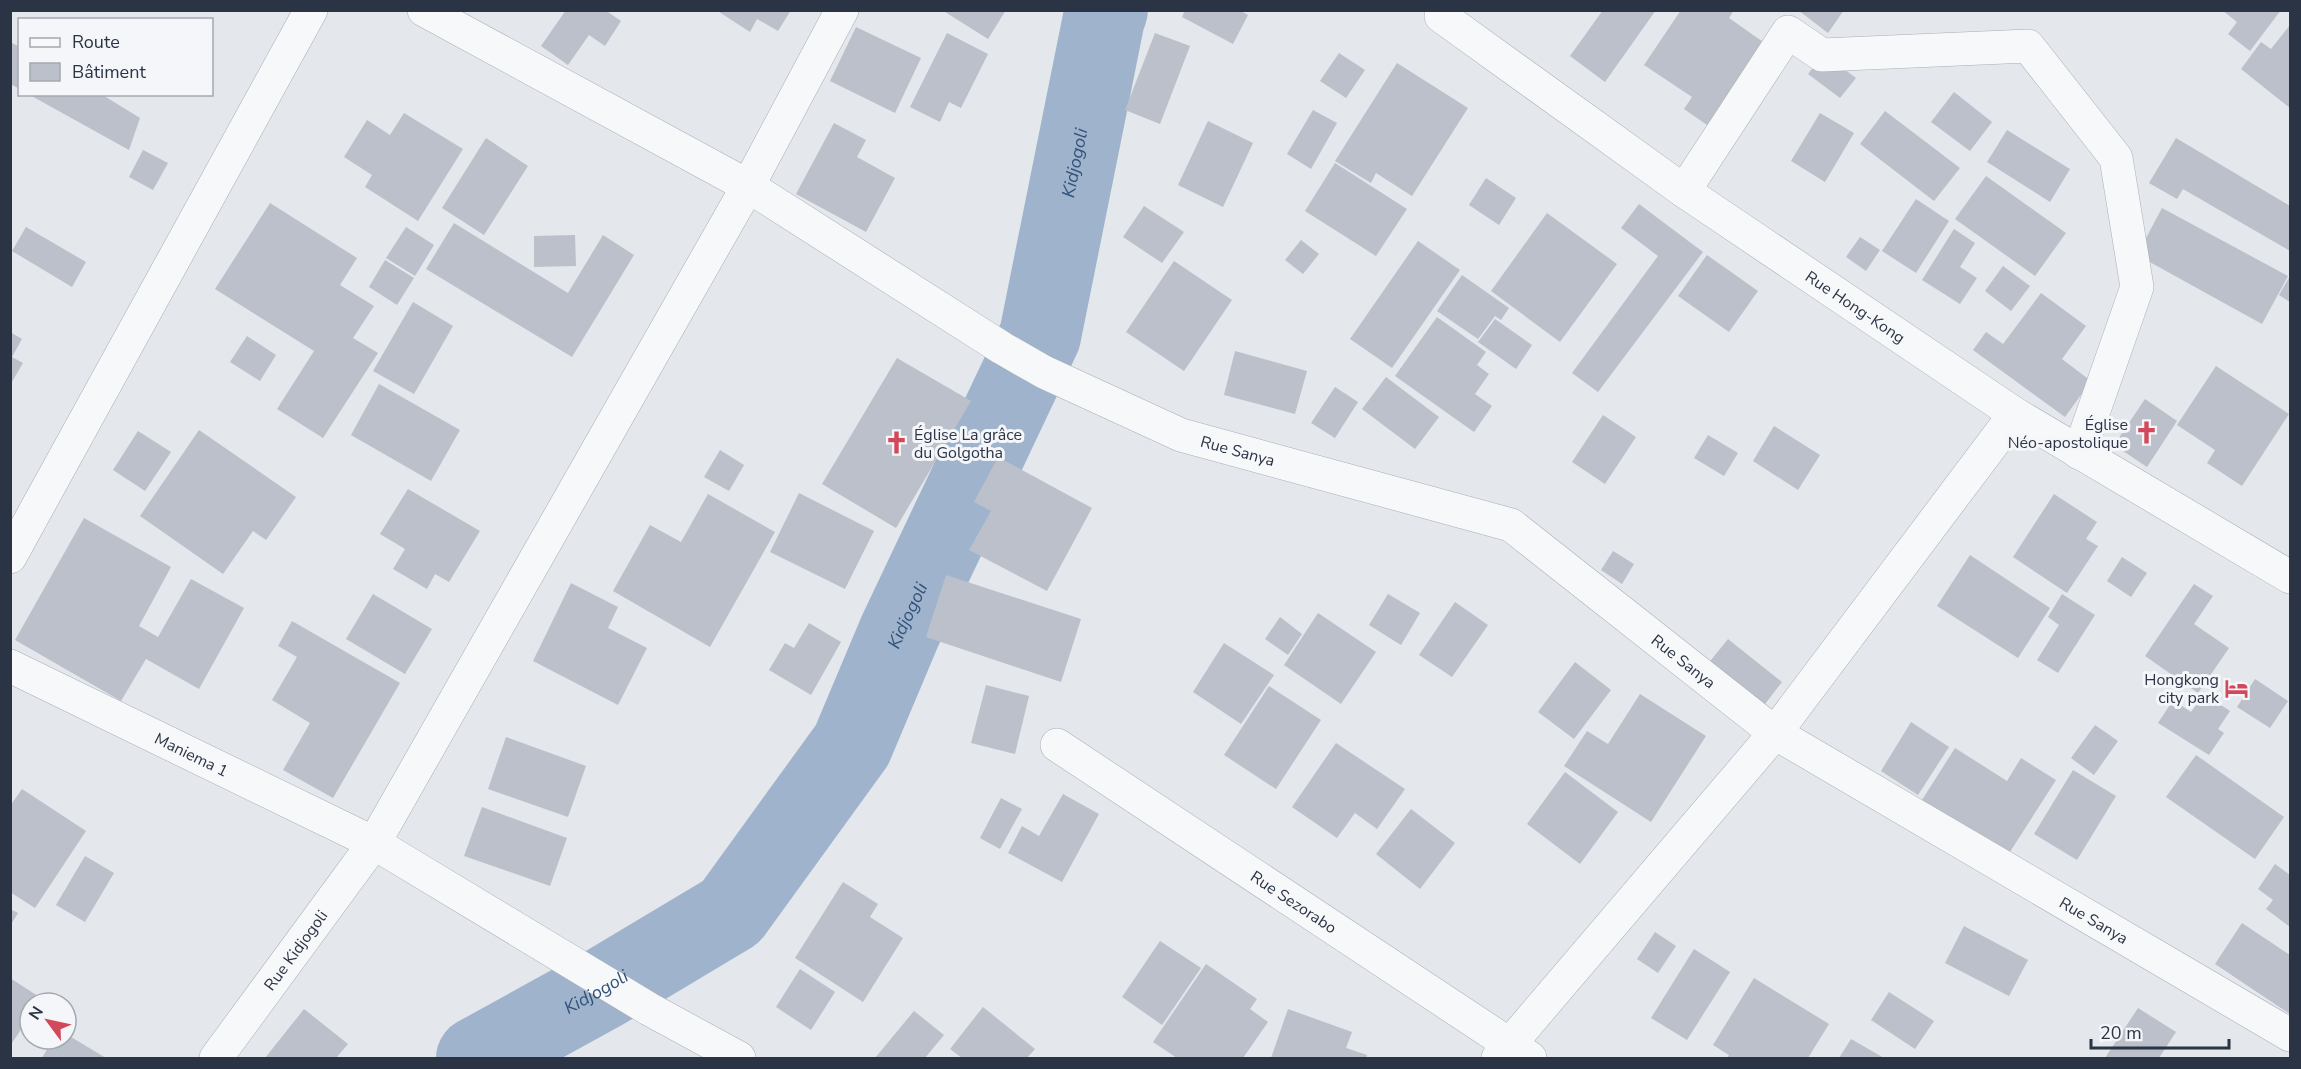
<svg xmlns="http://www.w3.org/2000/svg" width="2301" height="1069" viewBox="0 0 2301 1069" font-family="'Nunito Sans',sans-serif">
<rect width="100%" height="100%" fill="#e4e7ec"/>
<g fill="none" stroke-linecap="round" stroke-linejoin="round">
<path stroke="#9fb4cc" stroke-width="82" id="s1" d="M477,1058L604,988L731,912L852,745L900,631L1040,336L1104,18L1107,10"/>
</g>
<g fill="#bbc0ca">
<polygon points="566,10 605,10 621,21 605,46 589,35 568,65 541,46"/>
<polygon points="716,10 791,10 778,31 757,19 750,32"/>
<polygon points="942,10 1006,10 988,39"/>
<polygon points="1185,10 1239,10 1248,15 1233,44 1182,17"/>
<polygon points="1603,10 1656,10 1605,82 1570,56"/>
<polygon points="1681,10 1734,10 1729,18 1776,51 1720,134 1684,109 1692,97 1644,65"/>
<polygon points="1798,10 1844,10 1828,33"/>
<polygon points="2222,10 2281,10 2250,51 2228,34 2237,22"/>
<polygon points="2290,25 2290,108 2241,69 2261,42 2271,49"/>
<polygon points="856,27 921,58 895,113 830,81"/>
<polygon points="947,33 988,54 961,108 949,102 940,122 910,107"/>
<polygon points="1155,33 1190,46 1160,124 1125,110"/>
<polygon points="10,42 20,47 20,89 10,84"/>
<polygon points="1339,53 1365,70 1346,98 1320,81"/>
<polygon points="1824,54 1856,78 1840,98 1808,74"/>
<polygon points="1397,63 1468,108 1412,196 1376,173 1371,183 1335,161"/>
<polygon points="1954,92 1992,122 1970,151 1931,122"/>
<polygon points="28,94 101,94 140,118 129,150"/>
<polygon points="1313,110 1337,123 1311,169 1287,154"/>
<polygon points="1885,111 1960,168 1934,201 1860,144"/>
<polygon points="404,113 463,149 418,221 365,187 372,175 344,157 367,120 390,135"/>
<polygon points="1820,113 1854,133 1825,182 1791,161"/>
<polygon points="1208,121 1253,143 1223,207 1178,185"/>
<polygon points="834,123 866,140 857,157 895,178 866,232 796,194"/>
<polygon points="2007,130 2070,169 2050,202 1987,162"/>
<polygon points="486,138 528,166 484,235 442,208"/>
<polygon points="2176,138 2290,206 2290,251 2183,189 2177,199 2149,183"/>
<polygon points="143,150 168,163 153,190 129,177"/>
<polygon points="1335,163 1407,209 1376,256 1305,211"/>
<polygon points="1986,176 2066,233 2035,276 1955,219"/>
<polygon points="1486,178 1516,198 1499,225 1469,205"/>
<polygon points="1916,199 1949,221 1916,273 1882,251"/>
<polygon points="270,203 357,258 340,285 374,306 353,338 378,353 323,438 277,409 314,351 215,289"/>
<polygon points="1639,204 1703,252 1598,392 1572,373 1658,256 1621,228"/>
<polygon points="1144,206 1184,232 1162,263 1123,237"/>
<polygon points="2162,208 2288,276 2262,324 2137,255"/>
<polygon points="1547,213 1617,264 1560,342 1491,291"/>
<polygon points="454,223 568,293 603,235 634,255 572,357 426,269"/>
<polygon points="26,227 86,262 72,287 12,251"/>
<polygon points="406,227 434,245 415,276 386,258"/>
<polygon points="1954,229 1975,243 1960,267 1977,278 1960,304 1922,280"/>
<polygon points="575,235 576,266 534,267 534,236"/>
<polygon points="1860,237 1880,250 1866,271 1846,257"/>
<polygon points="1301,240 1319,254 1303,274 1285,260"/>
<polygon points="1418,241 1460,270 1392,368 1350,339"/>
<polygon points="1707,255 1758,291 1729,332 1678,296"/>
<polygon points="385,260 414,278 397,305 369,287"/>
<polygon points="1174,261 1232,300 1184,371 1126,332"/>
<polygon points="2003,266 2030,286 2011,311 1985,291"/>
<polygon points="1462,275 1509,308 1501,320 1495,316 1478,339 1437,311"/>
<polygon points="2290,276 2290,302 2279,295"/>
<polygon points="2041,293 2086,326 2062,359 2091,381 2065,417 1973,350 1986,332 2003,344"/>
<polygon points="413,302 453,326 414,394 373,371"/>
<polygon points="1437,317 1486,352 1477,365 1489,374 1475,394 1492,406 1474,432 1395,376"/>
<polygon points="1495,319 1532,345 1516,369 1478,342"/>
<polygon points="10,332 22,339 12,357 23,363 10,385"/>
<polygon points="247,336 276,355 260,381 230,362"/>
<polygon points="1235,351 1307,371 1295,414 1224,395"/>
<polygon points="897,358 971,401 896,528 822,484"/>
<polygon points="2216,366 2289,414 2242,486 2207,463 2215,450 2177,425"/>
<polygon points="1386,377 1439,417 1415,449 1362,409"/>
<polygon points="379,384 460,430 431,481 351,435"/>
<polygon points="1335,387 1358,402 1335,438 1311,423"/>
<polygon points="2145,399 2177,421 2147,467 2114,445"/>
<polygon points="1603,415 1636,437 1605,484 1572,462"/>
<polygon points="1774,426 1820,455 1798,490 1753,461"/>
<polygon points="199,430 296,497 266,540 253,531 223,574 140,516"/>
<polygon points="138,431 171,452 145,491 113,470"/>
<polygon points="1708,435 1738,453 1724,476 1694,458"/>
<polygon points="720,450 744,465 729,491 704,477"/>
<polygon points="998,457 1092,508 1047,591 969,550 991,511 974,502"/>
<polygon points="408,489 480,531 449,582 435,574 427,589 393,569 405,549 380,534"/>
<polygon points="799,493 874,531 845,589 770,552"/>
<polygon points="708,494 775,532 710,647 613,591 650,525 681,542"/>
<polygon points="2054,494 2097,522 2086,539 2098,546 2067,593 2013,557"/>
<polygon points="84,518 171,567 139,626 158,637 191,579 244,608 199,689 146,659 121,701 15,640"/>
<polygon points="1613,551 1634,564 1622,584 1601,570"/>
<polygon points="1970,555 2050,608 2018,658 1937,606"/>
<polygon points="2122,557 2147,573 2131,597 2107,581"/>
<polygon points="946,575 1081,619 1061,682 926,637"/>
<polygon points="571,583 618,607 608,628 647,648 618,705 533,661"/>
<polygon points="2194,584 2213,596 2194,624 2229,648 2198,693 2145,656"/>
<polygon points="373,594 432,629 405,674 346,639"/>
<polygon points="1388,594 1420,613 1401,645 1369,625"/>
<polygon points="2062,594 2095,615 2058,673 2037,660 2059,625 2048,617"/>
<polygon points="1455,602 1488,625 1452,677 1419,655"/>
<polygon points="1318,613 1376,652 1341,704 1284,665"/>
<polygon points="1280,617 1302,634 1288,655 1265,639"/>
<polygon points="292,621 400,683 333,798 283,770 310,723 272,700 297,657 278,646"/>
<polygon points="809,623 841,642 811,695 769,670 785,643 794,648"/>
<polygon points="1728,639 1782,682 1762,708 1707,665"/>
<polygon points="1224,643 1274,675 1241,724 1193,692"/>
<polygon points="1575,662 1611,690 1574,739 1538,712"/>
<polygon points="2255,679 2288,701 2270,728 2237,707"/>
<polygon points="986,685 1029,696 1015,754 971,743"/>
<polygon points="1269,686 1321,720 1276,789 1224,755"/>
<polygon points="1640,694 1706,736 1651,822 1564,766 1587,731 1608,744"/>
<polygon points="2204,694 2230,711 2218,729 2224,733 2209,755 2158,723 2173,700 2191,712"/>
<polygon points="1911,722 1949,747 1918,795 1881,771"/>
<polygon points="2095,725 2118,741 2094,775 2071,758"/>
<polygon points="506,737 586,766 568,817 488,789"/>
<polygon points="1336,743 1405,789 1377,829 1355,813 1337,838 1292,807"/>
<polygon points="1955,748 2007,781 2021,758 2056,780 2008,855 1922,800"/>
<polygon points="2196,755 2284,817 2255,859 2166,797"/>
<polygon points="2073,770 2116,796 2077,860 2034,834"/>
<polygon points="1565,772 1618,812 1580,864 1527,824"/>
<polygon points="22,789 86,831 35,908 10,892 10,806"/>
<polygon points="1063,794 1099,814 1062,882 1008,853 1022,826 1039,836"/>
<polygon points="1001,798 1022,809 1000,849 980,838"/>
<polygon points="482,807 567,838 550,886 464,856"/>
<polygon points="1411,809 1455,843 1420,889 1376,854"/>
<polygon points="85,856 114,873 85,922 56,905"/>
<polygon points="2275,864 2290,875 2290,927 2266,909 2273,900 2258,889"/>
<polygon points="843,882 878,904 870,917 903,938 863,1002 795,958"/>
<polygon points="10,909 18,913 10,926"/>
<polygon points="2242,923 2290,955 2290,1014 2215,964"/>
<polygon points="1964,926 2028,960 2009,996 1945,963"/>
<polygon points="1655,932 1676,946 1658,973 1637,959"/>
<polygon points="1160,941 1201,968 1162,1025 1122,997"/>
<polygon points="1694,949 1730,972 1687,1040 1651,1018"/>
<polygon points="1206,964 1257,999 1250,1009 1268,1022 1243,1058 1177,1058 1153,1042"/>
<polygon points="800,969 835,992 811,1030 776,1007"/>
<polygon points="10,978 41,998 38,1003 30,1003 30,1016 10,1046"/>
<polygon points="1754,978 1829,1024 1808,1058 1727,1058 1729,1055 1713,1045"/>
<polygon points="1889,992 1934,1021 1915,1049 1871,1020"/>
<polygon points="983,1007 1035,1049 1027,1058 962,1058 950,1049"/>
<polygon points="2138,1008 2176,1032 2159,1058 2105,1058"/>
<polygon points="304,1009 348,1044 336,1058 265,1058"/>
<polygon points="1288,1009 1352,1032 1346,1048 1367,1055 1366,1058 1271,1058"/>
<polygon points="914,1011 944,1035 925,1058 875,1058"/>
<polygon points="66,1034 106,1058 42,1058 53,1039 66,1039"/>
<polygon points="1851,1039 1884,1058 1839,1058"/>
</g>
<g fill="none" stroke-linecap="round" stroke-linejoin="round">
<defs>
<g id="minor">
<path id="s2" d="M424,10L748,186L1002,348L1044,372L1181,435L1511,525L1775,733L2290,1035"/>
<path id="s3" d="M1444,10L1441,16L1684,191L2015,414L2290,577"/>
<polyline points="1684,191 1788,32 1822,55 2028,46 2116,158 2137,287 2079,453"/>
<polyline points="10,557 311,10"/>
<path id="s4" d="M10,666L374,843L649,1009L739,1058"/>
<path id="s5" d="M1057,745L1530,1058"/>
<path id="s6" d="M216,1058L374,843L748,186L842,10"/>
<polyline points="1498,1058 1775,733 2015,414"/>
</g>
</defs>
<use href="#minor" stroke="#a9aeb7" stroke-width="34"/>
<use href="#minor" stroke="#f7f8fa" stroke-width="33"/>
</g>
<defs>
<symbol id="church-bare" viewBox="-9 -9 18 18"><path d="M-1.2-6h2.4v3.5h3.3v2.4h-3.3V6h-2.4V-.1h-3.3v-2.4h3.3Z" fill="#d1495b" stroke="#f4f6f9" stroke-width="2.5" paint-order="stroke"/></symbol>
<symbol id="hotel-bare" viewBox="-9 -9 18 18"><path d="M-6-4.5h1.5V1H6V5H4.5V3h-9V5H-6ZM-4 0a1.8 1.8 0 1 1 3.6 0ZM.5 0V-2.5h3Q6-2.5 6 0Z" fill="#d1495b" stroke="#f4f6f9" stroke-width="2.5" paint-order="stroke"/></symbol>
</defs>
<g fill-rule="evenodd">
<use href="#church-bare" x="2130" y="416" width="33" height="33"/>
<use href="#church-bare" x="880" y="426" width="33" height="33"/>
<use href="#hotel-bare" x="2220" y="672" width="33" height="33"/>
</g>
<g text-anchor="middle" stroke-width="6" stroke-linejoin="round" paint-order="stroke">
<g font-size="16" fill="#2b3445" stroke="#f4f6f9">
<text dy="6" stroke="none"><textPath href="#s3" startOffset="513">Rue Hong-Kong</textPath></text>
<text dy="6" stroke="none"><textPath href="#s2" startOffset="928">Rue Sanya</textPath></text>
<text dy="6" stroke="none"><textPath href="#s2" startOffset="1431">Rue Sanya</textPath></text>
<text dy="6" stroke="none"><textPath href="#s4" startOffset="202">Maniema 1</textPath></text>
<text dy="6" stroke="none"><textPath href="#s5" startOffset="284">Rue Sezorabo</textPath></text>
<text dy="6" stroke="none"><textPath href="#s2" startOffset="1917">Rue Sanya</textPath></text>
<text dy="6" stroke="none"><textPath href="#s6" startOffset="134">Rue Kidjogoli</textPath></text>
</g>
<g font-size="16" fill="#2b3445" stroke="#f4f6f9" text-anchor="end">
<text x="2128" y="430">Église<tspan x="2128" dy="18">Néo-apostolique</tspan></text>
<text x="914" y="440" text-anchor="start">Église La grâce<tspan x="914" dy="18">du Golgotha</tspan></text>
<text x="2219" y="685">Hongkong<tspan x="2219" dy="18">city park</tspan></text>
</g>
<g font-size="18" font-style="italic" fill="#34527a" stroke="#f4f6f9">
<text dy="6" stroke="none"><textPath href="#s1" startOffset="1126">Kidjogoli</textPath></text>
<text dy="6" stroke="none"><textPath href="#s1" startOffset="640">Kidjogoli</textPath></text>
<text dy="6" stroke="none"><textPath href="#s1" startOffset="136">Kidjogoli</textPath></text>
</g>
</g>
<rect width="2301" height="1069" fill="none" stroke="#2b3445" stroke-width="24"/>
<rect x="18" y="18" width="195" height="78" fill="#f4f6f9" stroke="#a4a8b1" stroke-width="1.5"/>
<rect x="30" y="38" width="30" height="9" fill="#f7f8fa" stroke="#a4a8b1" stroke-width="1.5"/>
<text x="72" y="48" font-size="18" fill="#2b3445">Route</text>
<rect x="30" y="63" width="30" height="18" fill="#bbc0ca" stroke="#a4a8b1" stroke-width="1.5"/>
<text x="72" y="78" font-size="18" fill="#2b3445">Bâtiment</text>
<g transform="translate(48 1021) rotate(303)"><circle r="28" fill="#f4f6f9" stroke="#a4a8b1" stroke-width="1.5"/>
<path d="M0-4.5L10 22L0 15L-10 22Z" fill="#d1495b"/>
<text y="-9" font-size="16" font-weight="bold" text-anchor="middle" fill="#2b3445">N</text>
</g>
<path d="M2091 1039v9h138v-9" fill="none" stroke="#2b3445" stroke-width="3"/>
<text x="2100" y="1039" font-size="18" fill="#2b3445" stroke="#f4f6f9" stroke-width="4.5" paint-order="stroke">20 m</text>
</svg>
